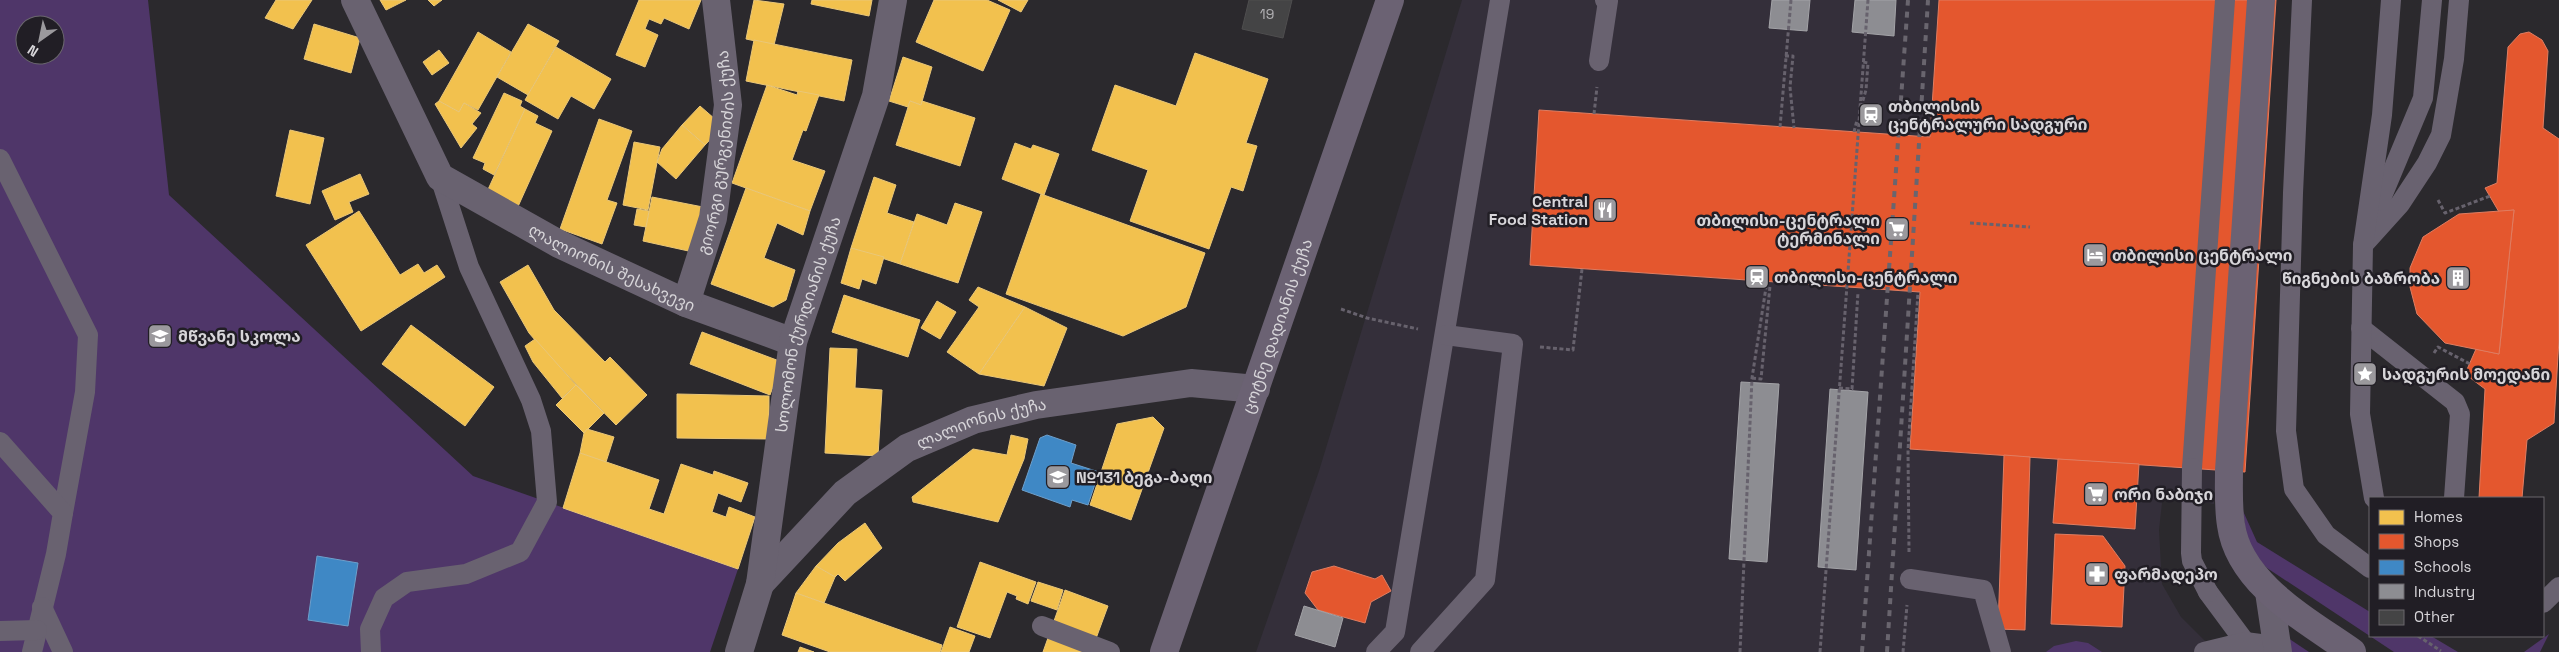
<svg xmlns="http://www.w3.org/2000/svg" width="2559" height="652" viewBox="0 0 2559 652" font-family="'Space Grotesk','Noto Sans Georgian',sans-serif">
<rect width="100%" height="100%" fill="#2b292d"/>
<polygon fill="#342f3a" points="1462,0 2247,0 2214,504 2163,494 2159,530 2162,584 2181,617 2216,652 1256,652 1319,471"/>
<g fill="#4f3669" fill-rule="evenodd">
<path d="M0,0H148L169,195L473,476L738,569L710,652H0ZM25,25H55V55H25Z"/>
<polygon points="2243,511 2257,542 2370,612 2370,636 2431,636 2458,652 2394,652 2267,568 2248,550"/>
<polygon points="2549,634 2540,652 2524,652"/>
<polygon points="2288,638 2309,652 2291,652"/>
<polygon points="2076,641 2088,643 2102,652 2046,652 2054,646"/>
</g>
<g fill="#f2c14e" stroke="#eac778">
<polygon points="276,0 312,0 293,29 265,18"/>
<polygon points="380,0 406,0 386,10"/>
<polygon points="428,0 442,0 434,6"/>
<polygon points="639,0 701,0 689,29 664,18 661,24 649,19 645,29 658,35 645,67 616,55"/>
<polygon points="754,0 784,4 774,45 746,39"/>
<polygon points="812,0 872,0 869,16 811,4"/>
<polygon points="934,0 987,0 1010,10 983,71 916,42"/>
<polygon points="998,0 1028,0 1021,12"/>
<polygon points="314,24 360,38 351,73 304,59"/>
<polygon points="528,24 559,41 528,95 497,77"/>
<polygon points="478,32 511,52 478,110 464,103 459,112 439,101"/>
<polygon points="754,40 852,60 844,101 746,81"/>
<polygon points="556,47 611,79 594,109 571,96 558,119 525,100"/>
<polygon points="439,50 449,63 432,75 423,62"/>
<polygon points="1195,53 1268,79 1246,143 1257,146 1243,191 1231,187 1209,249 1130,221 1148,170 1092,150 1115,85 1176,106"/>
<polygon points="903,57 932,67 921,105 910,101 908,107 889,101"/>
<polygon points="767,85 797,95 798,91 819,95 806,131 803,130 792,160 825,171 810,211 732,183"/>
<polygon points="504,93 522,101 520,106 525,109 494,175 483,169 485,163 473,158"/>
<polygon points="439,101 459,112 464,103 481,113 472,124 477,128 461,148 435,104"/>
<polygon points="910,101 921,105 922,101 975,118 960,166 896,145"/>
<polygon points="700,106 723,126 705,145 682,125"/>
<polygon points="525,109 538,116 535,123 552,131 516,211 485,196"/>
<polygon points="599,119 632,131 607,200 617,203 602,244 560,229"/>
<polygon points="682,125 705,145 676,179 657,162 662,149"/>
<polygon points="290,130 324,138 310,204 276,196"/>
<polygon points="634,142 660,147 648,210 623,205"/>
<polygon points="1015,143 1031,149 1033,145 1059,154 1044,195 1002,179"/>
<polygon points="360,174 369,194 349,202 353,212 335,220 322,191"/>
<polygon points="874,177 896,185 887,213 914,222 900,264 851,248"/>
<polygon points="746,188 810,211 803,235 777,223 764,258 795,270 786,300 773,307 711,284"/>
<polygon points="1041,194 1205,253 1186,307 1123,336 1006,294"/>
<polygon points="652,197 703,207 693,252 643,241"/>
<polygon points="955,203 982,212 958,283 900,264 917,214 947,225"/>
<polygon points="637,209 649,211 646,227 634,225"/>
<polygon points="359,211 400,275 418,264 424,273 437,265 445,277 361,331 306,245"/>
<polygon points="851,248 884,257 876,284 862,279 859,289 841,283"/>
<polygon points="528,265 554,310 605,362 610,357 647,395 616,425 547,354 529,333 500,282"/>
<polygon points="978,287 1025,307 979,374 947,352 979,307 969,300"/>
<polygon points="844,295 920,320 908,357 832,332"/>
<polygon points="937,301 956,312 940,339 921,328"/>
<polygon points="1025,307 1067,328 1044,386 979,374"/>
<polygon points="411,325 494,387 465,426 382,364"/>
<polygon points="702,332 782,362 770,395 690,364"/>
<polygon points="535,339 576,385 562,398 533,362 525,346"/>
<polygon points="830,348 857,349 855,388 882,390 878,456 825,453"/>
<polygon points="576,385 604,413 584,433 556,405"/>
<polygon points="677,394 769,396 769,439 677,438"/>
<polygon points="1153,417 1164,428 1131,520 1090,505 1117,424"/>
<polygon points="587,429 614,437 606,462 580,453 584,433"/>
<polygon points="1011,435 1028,439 1024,459 998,522 913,502 912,497 973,449 1007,455"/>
<polygon points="580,453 659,480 649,509 664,514 681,464 713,475 714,471 748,483 741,502 718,493 712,512 726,517 729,507 755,517 738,569 563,508"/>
<polygon points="865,523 882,548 845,581 838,574 835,577 816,566 838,543"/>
<polygon points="980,562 1036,582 1028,604 1016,599 1017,596 1007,592 990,638 957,627"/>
<polygon points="816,566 835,577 824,603 796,593"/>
<polygon points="1038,582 1063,590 1057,610 1031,601"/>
<polygon points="1065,590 1108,606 1091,652 1043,652"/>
<polygon points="796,593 942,645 940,652 830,652 782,635"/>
<polygon points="950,627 975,636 969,652 941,652"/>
<polygon points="800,647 814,652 798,652"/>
</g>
<g fill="#e4572e" stroke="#e07d61">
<polygon points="1939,0 2276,0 2245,472 1910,449 1920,292 1530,265 1539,110 1930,137"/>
<polygon points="2529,32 2542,40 2548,51 2543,128 2559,139 2559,339 2554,423 2527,440 2522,498 2479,498 2485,389 2465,374 2476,349 2499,354 2514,210 2499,212 2485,188 2497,183 2508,47 2520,34"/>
<polygon points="2514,210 2499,354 2445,343 2417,314 2410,287 2410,268 2423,237 2459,214"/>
<polygon points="2004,455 2030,457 2025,630 1998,629"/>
<polygon points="2058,459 2139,464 2135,529 2053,523"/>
<polygon points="2055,534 2103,536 2125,566 2122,627 2051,624"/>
<polygon points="1334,566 1375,579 1382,575 1391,591 1371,602 1365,623 1318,610 1305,593 1312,572"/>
</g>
<g fill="#3f88c5" stroke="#6d9fcb">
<polygon points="1047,435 1076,445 1071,463 1099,472 1088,505 1072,500 1070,507 1022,490 1040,438"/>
<polygon points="317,556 358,563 348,626 308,620"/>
</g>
<g fill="#8d8d92" stroke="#a3a3a7">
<polygon points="1772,0 1810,0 1807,31 1769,28"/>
<polygon points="1855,0 1896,0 1894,36 1852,32"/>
<polygon points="1741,382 1779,384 1767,562 1729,559"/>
<polygon points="1830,389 1868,392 1856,570 1818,567"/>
<polygon points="1304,606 1343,618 1335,647 1295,635"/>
</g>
<polygon fill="#444445" stroke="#4f4e4f" points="1249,0 1292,0 1283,38 1242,29"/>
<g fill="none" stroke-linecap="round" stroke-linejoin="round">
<g stroke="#67626d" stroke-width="3" stroke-dasharray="4 2.5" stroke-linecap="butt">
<polyline points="1785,56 1793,56 1790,87 1794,128"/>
<polyline points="1861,107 1866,90 1868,63 1863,62"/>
<polyline points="1594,114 1597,87"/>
<polyline points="1780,127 1791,0"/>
<polyline points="1854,132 1857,120"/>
<polyline points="2438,200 2445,213 2490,196"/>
<polyline points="1970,223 2030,227"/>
<polyline points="1341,309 1367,318 1418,329"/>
<polyline points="1540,347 1573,350 1582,269"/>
<polyline points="2434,353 2438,347 2470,364"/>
<polyline points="1752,378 1761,379 1770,286"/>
<polyline points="1839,388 1852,389 1858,292"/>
<polyline points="1909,552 1908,450 1918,292"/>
<polyline points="2418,636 2441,651"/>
<polyline points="1740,652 1752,378 1767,281"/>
<polyline points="1820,652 1868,0"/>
<polyline points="1903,652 1907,605"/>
</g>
<g stroke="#696270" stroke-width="20">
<polyline points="2302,0 2293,193 2286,431 2294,489 2326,535 2370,568"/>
<polyline points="1599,61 1608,1 1605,0"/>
<polyline points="0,159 88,335 85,392 63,513"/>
<polyline points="2375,213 2423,98 2432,0"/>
<polyline points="2363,245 2400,204 2427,163 2441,135 2454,59 2459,0"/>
<polyline points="2361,328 2455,402 2460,414 2454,498"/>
<polyline points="0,442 63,513 56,554 32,652"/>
<polyline points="2192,468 2225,0"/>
<polyline points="2374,498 2360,414 2363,245 2382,115 2391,0"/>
<polyline points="1910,579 1983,590 2001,652"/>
<polyline points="2208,592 2245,642"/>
<polyline points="2543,603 2559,587"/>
<polyline points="42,607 63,652"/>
<polyline points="1042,626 1110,652"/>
<polyline points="0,631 37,630"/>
<polyline points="371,652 370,629 384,598 407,582 466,574 520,552 547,502 541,431 531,400 469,267 440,177"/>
<polyline points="1376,652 1395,632 1500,0"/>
<polyline points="1420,652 1485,580 1513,344 1446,335"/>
<polyline points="2204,652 2245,642 2276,646"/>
</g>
<g stroke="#696270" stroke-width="28">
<path id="s1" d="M355,0L440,177L559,244L686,303L793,342"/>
<path id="s2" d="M686,303L713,218L728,105L716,0"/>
<path id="s3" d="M760,584L845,493L907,448L973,420L1036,405L1191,383L1256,389"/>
<polyline points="2269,592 2278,652"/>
<path id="s4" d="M739,652L760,584L793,342L876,96L893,0"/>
</g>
<g stroke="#6b6273" stroke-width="28">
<path d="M2261,0L2229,471C2229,488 2228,507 2231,525C2239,584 2308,621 2352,652"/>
<path id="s5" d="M1164,652L1390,0"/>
</g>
<g stroke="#69656e" stroke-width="4" stroke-dasharray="6 6" stroke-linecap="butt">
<polyline points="1862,652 1908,0"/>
<polyline points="1887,652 1928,0"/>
</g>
<polyline stroke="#696270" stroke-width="20" points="2192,468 2191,553 2192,561 2208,592"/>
</g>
<defs>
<symbol id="station-square" viewBox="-11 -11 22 22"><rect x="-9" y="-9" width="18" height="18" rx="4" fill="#9b999d" stroke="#211e25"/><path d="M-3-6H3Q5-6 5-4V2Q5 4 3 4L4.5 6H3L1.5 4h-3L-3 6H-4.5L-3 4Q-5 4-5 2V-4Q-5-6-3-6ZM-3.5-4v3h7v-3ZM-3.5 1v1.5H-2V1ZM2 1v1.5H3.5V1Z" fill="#fff"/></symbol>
<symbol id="restaurant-square" viewBox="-11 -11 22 22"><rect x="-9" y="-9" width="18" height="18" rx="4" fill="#9b999d" stroke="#211e25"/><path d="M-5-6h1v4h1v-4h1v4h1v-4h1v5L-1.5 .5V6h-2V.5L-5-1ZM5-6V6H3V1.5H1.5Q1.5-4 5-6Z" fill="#fff"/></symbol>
<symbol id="supermarket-square" viewBox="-11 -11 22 22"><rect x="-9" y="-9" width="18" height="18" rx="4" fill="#9b999d" stroke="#211e25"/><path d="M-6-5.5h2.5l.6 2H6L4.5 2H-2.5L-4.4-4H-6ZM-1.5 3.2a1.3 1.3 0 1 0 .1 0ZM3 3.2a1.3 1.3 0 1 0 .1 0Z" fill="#fff"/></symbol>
<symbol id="hotel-square" viewBox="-11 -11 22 22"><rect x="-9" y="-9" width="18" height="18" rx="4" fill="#9b999d" stroke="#211e25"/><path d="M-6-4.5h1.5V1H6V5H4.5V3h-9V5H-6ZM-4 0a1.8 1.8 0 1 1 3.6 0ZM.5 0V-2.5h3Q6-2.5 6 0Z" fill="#fff"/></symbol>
<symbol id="building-square" viewBox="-11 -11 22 22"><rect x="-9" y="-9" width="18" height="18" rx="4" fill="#9b999d" stroke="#211e25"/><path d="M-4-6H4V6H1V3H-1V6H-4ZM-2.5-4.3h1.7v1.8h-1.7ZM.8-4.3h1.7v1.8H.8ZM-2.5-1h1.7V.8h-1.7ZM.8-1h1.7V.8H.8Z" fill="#fff"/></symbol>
<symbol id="school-square" viewBox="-11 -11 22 22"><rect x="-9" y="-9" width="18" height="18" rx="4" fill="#9b999d" stroke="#211e25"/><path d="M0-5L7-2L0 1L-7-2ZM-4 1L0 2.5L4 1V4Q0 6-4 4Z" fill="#fff"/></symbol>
<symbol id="sight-square" viewBox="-11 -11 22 22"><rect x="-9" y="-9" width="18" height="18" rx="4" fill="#9b999d" stroke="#211e25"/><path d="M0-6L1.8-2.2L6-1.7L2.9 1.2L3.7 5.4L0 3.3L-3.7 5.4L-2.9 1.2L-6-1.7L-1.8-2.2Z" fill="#fff"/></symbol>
<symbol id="pharmacy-square" viewBox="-11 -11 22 22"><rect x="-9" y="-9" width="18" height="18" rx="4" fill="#9b999d" stroke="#211e25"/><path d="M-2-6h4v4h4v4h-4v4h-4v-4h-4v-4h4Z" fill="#fff"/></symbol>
</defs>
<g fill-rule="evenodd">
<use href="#station-square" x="1857" y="101" width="28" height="28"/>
<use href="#restaurant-square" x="1591" y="196" width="28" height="28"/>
<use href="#supermarket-square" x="1883" y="215" width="28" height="28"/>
<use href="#hotel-square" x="2081" y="241" width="28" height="28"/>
<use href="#station-square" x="1743" y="263" width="28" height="28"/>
<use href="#building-square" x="2444" y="264" width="28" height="28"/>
<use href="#school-square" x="146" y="322" width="28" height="28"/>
<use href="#sight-square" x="2351" y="360" width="28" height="28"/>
<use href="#school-square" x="1044" y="463" width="28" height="28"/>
<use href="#supermarket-square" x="2082" y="480" width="28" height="28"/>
<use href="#pharmacy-square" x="2083" y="560" width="28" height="28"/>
</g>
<g text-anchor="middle" stroke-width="5" stroke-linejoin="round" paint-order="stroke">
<g font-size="14" fill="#b2b1b4">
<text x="1267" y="19">19</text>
</g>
<g font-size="16" font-weight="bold" fill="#d7d5d9" stroke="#211e25" text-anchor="start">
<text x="1888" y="112">თბილისის<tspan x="1888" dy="18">ცენტრალური სადგური</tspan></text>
<text x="1588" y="207" text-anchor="end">Central<tspan x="1588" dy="18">Food Station</tspan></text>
<text x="1880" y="226" text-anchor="end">თბილისი-ცენტრალი<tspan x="1880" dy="18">ტერმინალი</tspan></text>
<text x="2112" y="261">თბილისი ცენტრალი</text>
<text x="1774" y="283">თბილისი-ცენტრალი</text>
<text x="2440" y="284" text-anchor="end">წიგნების ბაზრობა</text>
<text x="178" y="342">მწვანე სკოლა</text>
<text x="2382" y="380">სადგურის მოედანი</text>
<text x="1076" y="483">№131 ბეგა-ბაღი</text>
<text x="2114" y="500">ორი ნაბიჯი</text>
<text x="2114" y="580">ფარმადეპო</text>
</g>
<g font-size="16" fill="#d7d5d9" stroke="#211e25">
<text dy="6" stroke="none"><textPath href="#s2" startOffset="155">გიორგი გურგენიძის ქუჩა</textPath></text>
<text dy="6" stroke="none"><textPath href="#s1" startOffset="391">ლალიონის შესახვევი</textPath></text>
<text dy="6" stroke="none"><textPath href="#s4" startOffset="336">სოლომონ ქურდიანის ქუჩა</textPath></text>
<text dy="6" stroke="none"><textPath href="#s5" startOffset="345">ცოტნე დადიანის ქუჩა</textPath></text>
<text dy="6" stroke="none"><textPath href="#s3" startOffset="280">ლალიონის ქუჩა</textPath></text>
</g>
</g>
<rect x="2369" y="497" width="175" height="140" fill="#211e25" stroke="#6a676d"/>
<rect x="2379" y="510" width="25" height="15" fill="#f2c14e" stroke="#6a676d"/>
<text x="2414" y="522" font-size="15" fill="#d7d5d9">Homes</text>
<rect x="2379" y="534" width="25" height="15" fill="#e4572e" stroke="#6a676d"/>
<text x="2414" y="547" font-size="15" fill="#d7d5d9">Shops</text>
<rect x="2379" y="560" width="25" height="15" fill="#3f88c5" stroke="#6a676d"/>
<text x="2414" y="572" font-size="15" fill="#d7d5d9">Schools</text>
<rect x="2379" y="584" width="25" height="15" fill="#8d8d92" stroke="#6a676d"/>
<text x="2414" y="597" font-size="15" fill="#d7d5d9">Industry</text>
<rect x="2379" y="610" width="25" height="15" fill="#444445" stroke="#6a676d"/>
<text x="2414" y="622" font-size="15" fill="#d7d5d9">Other</text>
<g transform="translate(40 40) rotate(213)"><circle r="24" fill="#211e25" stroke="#6a676d"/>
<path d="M0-4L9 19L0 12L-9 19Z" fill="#9b999d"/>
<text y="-8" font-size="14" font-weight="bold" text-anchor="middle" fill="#d7d5d9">N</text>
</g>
</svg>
